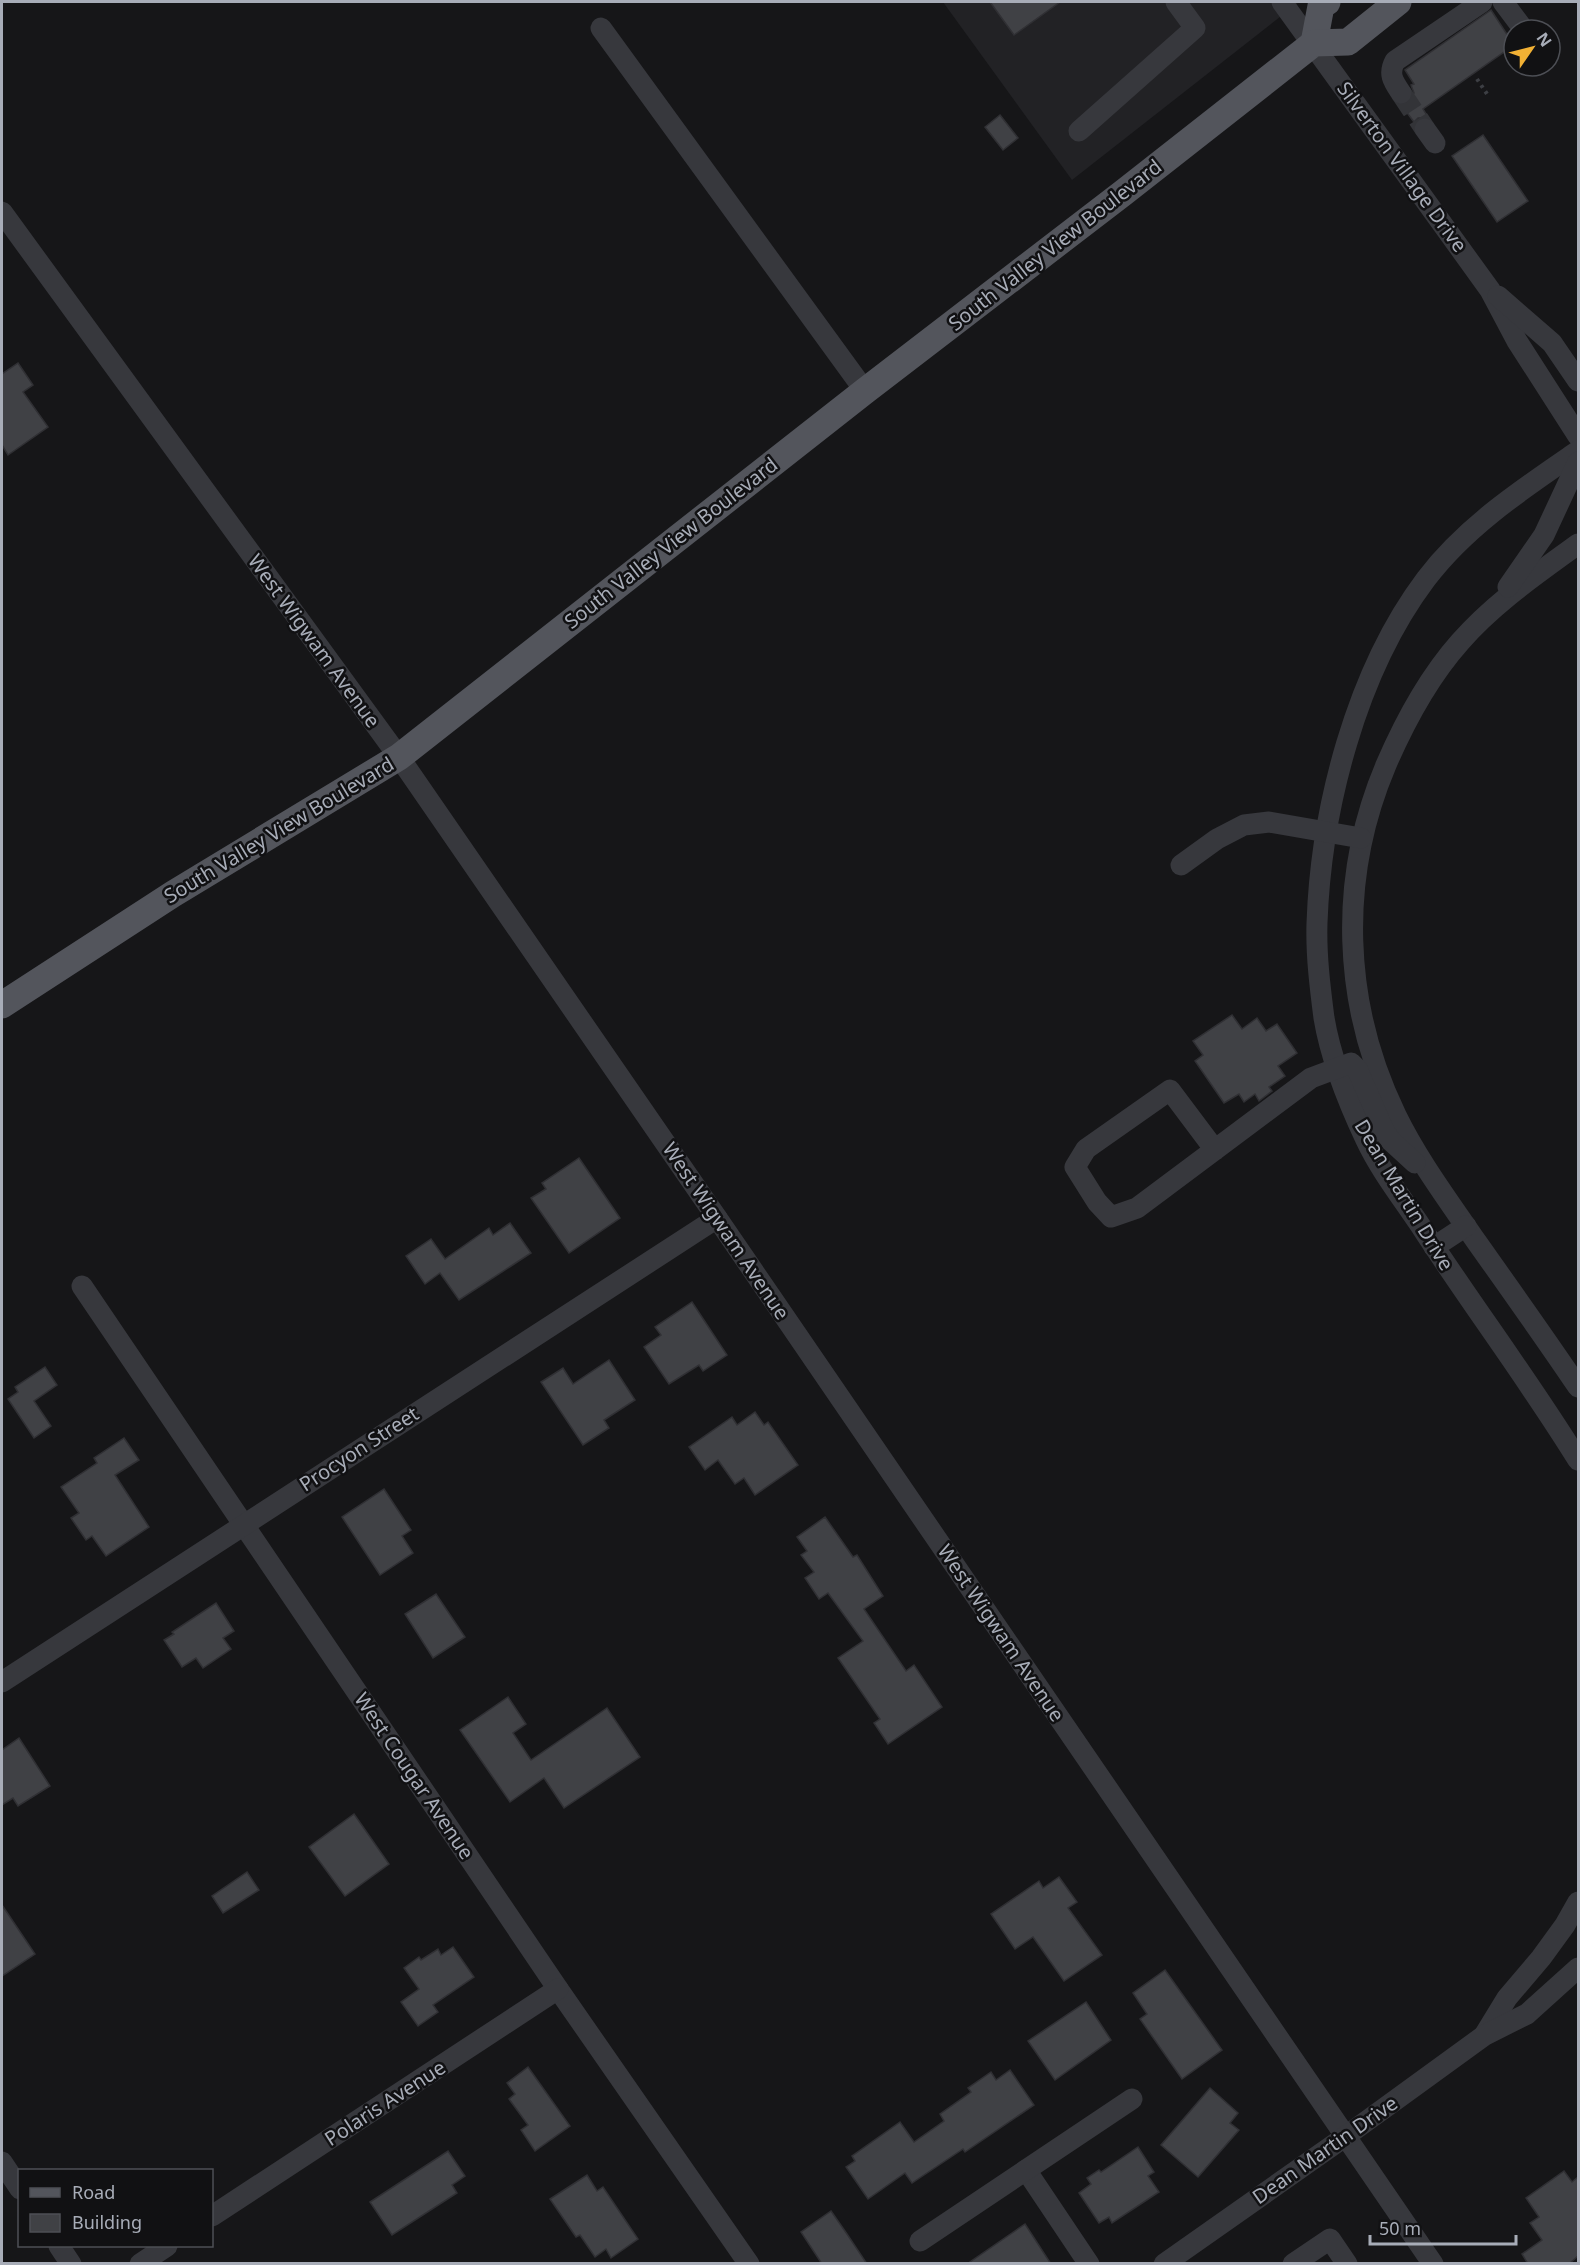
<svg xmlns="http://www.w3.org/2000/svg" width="1580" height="2265" viewBox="0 0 1580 2265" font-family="'Noto Sans',sans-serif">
<rect width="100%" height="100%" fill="#161618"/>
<polygon fill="#222225" points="943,2 1299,2 1072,180"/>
<g fill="#404145" stroke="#303034" stroke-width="1.5">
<polygon points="990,2 1060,2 1014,35"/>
<polygon points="1491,10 1514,45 1423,109 1428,117 1418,118 1414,122 1402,106 1408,103 1414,93 1411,85 1414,84 1405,70"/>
<polygon points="1000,115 1018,138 1003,150 985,127"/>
<polygon points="1483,135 1528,201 1497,222 1452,156"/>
<polygon points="18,363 33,385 23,392 48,427 8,455 2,445 2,374"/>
<polygon points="1232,1015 1242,1029 1257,1018 1266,1031 1277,1024 1297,1053 1278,1066 1285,1076 1269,1087 1272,1091 1259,1101 1255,1094 1244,1102 1239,1094 1224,1103 1195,1061 1203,1055 1193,1041"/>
<polygon points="579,1158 620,1218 569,1253 531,1198 546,1189 542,1183"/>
<polygon points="510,1223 531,1253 459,1300 440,1273 425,1284 406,1256 431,1239 445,1259 489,1228 493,1235"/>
<polygon points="692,1302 727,1355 703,1371 699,1365 669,1384 644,1347 661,1335 655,1327"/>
<polygon points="609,1360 635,1400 604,1420 609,1428 583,1445 541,1382 563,1368 573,1384"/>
<polygon points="45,1367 57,1385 34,1401 51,1426 34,1438 8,1399 18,1392 15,1387"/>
<polygon points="755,1412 764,1425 768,1422 798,1465 755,1495 744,1478 735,1484 718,1460 705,1470 689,1447 732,1417 737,1425"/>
<polygon points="124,1438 139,1460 115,1475 149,1527 106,1556 92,1536 86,1540 71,1518 79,1513 61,1487 97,1463 94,1458"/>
<polygon points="384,1489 411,1530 402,1536 413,1553 380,1575 342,1517"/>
<polygon points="825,1517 853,1557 857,1555 883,1596 864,1609 906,1671 914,1665 942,1707 888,1744 874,1723 880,1719 838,1658 863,1641 828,1593 819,1599 805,1578 814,1572 801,1555 807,1551 797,1537"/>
<polygon points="436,1594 465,1637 433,1658 405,1614"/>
<polygon points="216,1603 234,1631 223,1638 231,1649 203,1668 196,1658 182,1667 164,1640 174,1634 172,1632"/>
<polygon points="508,1697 526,1724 513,1733 531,1760 607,1708 640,1757 564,1808 544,1778 510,1802 460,1730"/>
<polygon points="19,1738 50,1786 18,1806 13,1798 2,1805 2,1750"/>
<polygon points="354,1814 389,1864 345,1896 309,1847"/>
<polygon points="247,1872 259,1890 223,1913 212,1896"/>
<polygon points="1059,1877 1077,1902 1068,1908 1102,1955 1064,1981 1033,1937 1015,1949 991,1914 1039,1881 1043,1888"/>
<polygon points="2,1905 35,1954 2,1976"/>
<polygon points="453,1947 474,1977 433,2005 438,2012 418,2026 401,2002 419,1989 404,1968 419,1957 421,1960 438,1949 441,1955"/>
<polygon points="1165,1970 1222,2050 1182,2079 1140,2019 1147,2014 1133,1993"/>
<polygon points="1086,2002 1111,2040 1055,2080 1028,2041"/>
<polygon points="528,2067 570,2126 535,2151 521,2130 528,2125 509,2099 515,2094 507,2083"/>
<polygon points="1010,2070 1034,2105 965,2152 963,2149 912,2183 905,2173 868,2199 846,2167 855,2161 852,2156 900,2122 914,2142 944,2121 940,2114 971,2092 968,2088 991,2072 996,2080"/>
<polygon points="1210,2088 1238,2113 1230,2123 1239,2130 1198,2177 1161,2145"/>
<polygon points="1138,2147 1154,2172 1148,2176 1159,2192 1112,2223 1109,2217 1099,2223 1079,2193 1091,2184 1087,2178 1099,2170 1101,2172"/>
<polygon points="448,2151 465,2176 452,2185 457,2193 392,2235 370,2202"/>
<polygon points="1564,2171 1572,2182 1578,2177 1578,2256 1569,2264 1528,2264 1522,2254 1542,2240 1530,2223 1539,2217 1526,2198"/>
<polygon points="587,2175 597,2191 603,2187 638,2239 611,2258 606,2249 595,2257 580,2235 576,2237 550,2199"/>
<polygon points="831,2211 847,2234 867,2264 822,2264 801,2232"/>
<polygon points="1025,2224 1051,2264 967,2264"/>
</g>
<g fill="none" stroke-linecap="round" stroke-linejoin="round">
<polyline stroke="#333438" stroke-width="21" stroke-dasharray="21 10" stroke-linecap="butt" points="1401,93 1425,129"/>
<polyline stroke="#3d3f44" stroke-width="4" stroke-dasharray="3 4.5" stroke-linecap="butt" points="1477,79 1487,94"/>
<g stroke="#37383d" stroke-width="21">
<polyline points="1282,2 1490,290 1517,341 1578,436"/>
<polyline points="1503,2 1524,30"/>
<polyline points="601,28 865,391"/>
<path d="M1401,93C1393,81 1388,74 1395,61L1482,2"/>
<polyline points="1425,129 1435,143"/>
<polyline points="1079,131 1195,28 1176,2"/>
<polyline points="2,212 399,757 717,1218 1433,2264"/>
<polyline points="1498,296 1552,343 1578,381"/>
<path d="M1578,451C1524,488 1466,526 1426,579C1356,672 1321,809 1317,923C1316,955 1320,987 1324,1018C1331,1060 1348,1102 1366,1140C1380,1170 1402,1198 1420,1225C1471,1304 1528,1379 1578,1460"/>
<path d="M1578,544C1537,574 1494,603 1460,642C1428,678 1405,721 1386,765C1338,878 1342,1004 1396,1115C1418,1160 1448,1200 1476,1241C1510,1289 1545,1338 1578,1387"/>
<polyline points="1508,587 1544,535 1578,462"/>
<polyline points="1181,865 1217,839 1244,825 1269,822 1361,838"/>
<polyline points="1215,1150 1170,1090 1086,1149 1075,1167 1097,1202 1111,1217 1137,1208 1311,1078 1351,1063 1357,1069 1384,1131 1391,1141 1415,1163"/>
<polyline points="1434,1247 1466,1226"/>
<polyline points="82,1286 558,1989 749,2264"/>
<polyline points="2,1682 717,1218"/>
<polyline points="1485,2034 1507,1998 1541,1958 1565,1925 1578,1902"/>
<polyline points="2,2162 20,2189"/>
<polyline points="1026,2170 1089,2264"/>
<polyline points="212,2216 558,1989"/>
<polyline points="920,2241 1132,2099"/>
<polyline points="59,2246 71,2264"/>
<polyline points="140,2264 167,2246"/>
<polyline points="1164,2264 1346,2136 1485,2035 1527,2014 1578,1968"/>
<polyline points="1293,2264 1330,2239 1347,2264"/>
</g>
<g stroke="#53555c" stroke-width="27">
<polyline points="1314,43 1321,6 1327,2"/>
<polyline points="2,1005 173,894 399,757 865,391 1123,193 1314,43 1348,42 1398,2"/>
</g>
</g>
<g text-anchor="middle" stroke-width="5" stroke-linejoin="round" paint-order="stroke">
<g font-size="20" fill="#a8adb8" stroke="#111113">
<text transform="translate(1402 167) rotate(54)" y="7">Silverton Village Drive</text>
<text transform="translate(1055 245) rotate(-38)" y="7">South Valley View Boulevard</text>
<text transform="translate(671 543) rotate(-38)" y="7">South Valley View Boulevard</text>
<text transform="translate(314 641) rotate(54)" y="7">West Wigwam Avenue</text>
<text transform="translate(279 830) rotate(-31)" y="7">South Valley View Boulevard</text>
<text transform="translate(1404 1195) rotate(59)" y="7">Dean Martin Drive</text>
<text transform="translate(726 1231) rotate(56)" y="7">West Wigwam Avenue</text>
<text transform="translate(359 1449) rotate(-33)" y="7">Procyon Street</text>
<text transform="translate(1001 1633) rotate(56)" y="7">West Wigwam Avenue</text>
<text transform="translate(414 1776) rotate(56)" y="7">West Cougar Avenue</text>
<text transform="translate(385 2103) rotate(-33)" y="7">Polaris Avenue</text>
<text transform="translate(1325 2150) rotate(-35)" y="7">Dean Martin Drive</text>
</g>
</g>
<rect width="1580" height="2265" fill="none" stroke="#a8adb8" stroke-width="6"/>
<rect x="18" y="2169" width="195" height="78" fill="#111113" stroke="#4d4f55" stroke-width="1.5"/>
<rect x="30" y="2188" width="30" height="9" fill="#53555c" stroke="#4d4f55" stroke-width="1.5"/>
<text x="72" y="2199" font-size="18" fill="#a8adb8">Road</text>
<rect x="30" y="2214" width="30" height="18" fill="#404145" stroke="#4d4f55" stroke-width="1.5"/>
<text x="72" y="2229" font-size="18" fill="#a8adb8">Building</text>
<g transform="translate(1532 48) rotate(55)"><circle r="28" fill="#111113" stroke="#4d4f55" stroke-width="1.5"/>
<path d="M0-4.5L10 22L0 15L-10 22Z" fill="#f2b134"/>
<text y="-9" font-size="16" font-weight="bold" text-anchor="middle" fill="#a8adb8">N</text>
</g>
<path d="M1370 2235v9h146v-9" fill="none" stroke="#a8adb8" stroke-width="3"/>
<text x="1379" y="2235" font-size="18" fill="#a8adb8" stroke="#111113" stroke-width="4.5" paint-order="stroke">50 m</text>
</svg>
